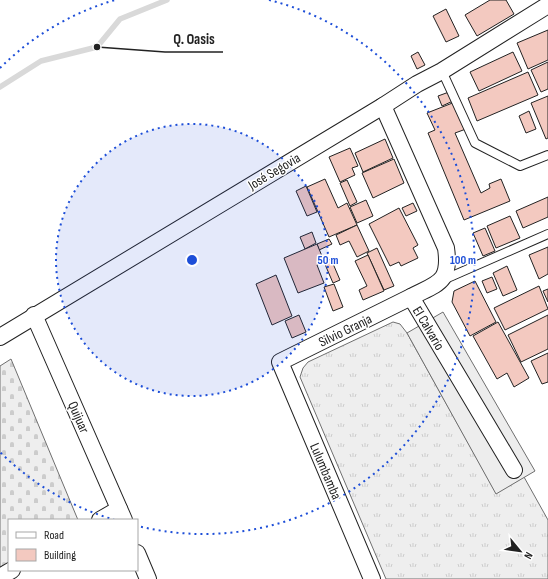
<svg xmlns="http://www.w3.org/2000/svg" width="548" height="579" viewBox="0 0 548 579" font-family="'Sofia Sans Condensed',sans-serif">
<defs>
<pattern id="grass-tufts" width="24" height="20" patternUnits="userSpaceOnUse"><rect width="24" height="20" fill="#eee"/><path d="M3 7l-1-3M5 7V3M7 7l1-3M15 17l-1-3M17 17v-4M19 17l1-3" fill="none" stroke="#ccc"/></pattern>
<pattern id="cemetery-stones" width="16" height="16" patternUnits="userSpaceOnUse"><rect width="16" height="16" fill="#eee"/><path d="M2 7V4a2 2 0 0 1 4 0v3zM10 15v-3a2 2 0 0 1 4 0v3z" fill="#ccc"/></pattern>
</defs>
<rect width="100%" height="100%" fill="#fff"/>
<polygon fill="url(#grass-tufts)" stroke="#6f6f6f" points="393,322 400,324 407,333 496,493 524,477 548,520 548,579 386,579 300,377 303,368 308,362"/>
<polygon fill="url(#cemetery-stones)" stroke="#6f6f6f" points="11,359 78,520 9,520 9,564 0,570 0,366"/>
<polygon fill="#ededed" stroke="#6f6f6f" points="443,312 535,471 496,494 407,333"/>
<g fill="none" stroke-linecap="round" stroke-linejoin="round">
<polyline stroke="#d9d9d9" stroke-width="5.5" points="0,87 41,61 97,47 120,19 167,0"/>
</g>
<g fill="#f3c9c0" stroke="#222">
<polygon points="490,0 506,0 514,14 477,36 465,15"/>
<polygon points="446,9 459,36 446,42 433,16"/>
<polygon points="548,30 548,60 528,69 517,43"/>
<polygon points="418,52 425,65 417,69 411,56"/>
<polygon points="513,52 522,71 479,91 470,72"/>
<polygon points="548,62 548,89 541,92 531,70"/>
<polygon points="528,72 538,95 477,121 468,98"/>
<polygon points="449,92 453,101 442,106 438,96"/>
<polygon points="548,96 548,138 546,139 531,103"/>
<polygon points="455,102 466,129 455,133 481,193 490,188 489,184 501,179 510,201 464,220 428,133 435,130 427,113"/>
<polygon points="529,111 536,129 526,133 519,116"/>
<polygon points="385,139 393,158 363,172 355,153"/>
<polygon points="350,148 358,166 352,168 355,175 340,182 329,157"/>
<polygon points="394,159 404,183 373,198 362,173"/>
<polygon points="325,179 338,208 347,203 357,225 329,237 307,187"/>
<polygon points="347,180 357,202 350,206 340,183"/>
<polygon points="306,186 317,212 307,216 296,191"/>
<polygon points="548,197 548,217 523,228 516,211"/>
<polygon points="366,200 373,216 357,223 350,207"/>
<polygon points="413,203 417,211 406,216 402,208"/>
<polygon points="399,208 418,245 413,248 418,258 401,266 399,262 390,266 369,224"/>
<polygon points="510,216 520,238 496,248 487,226"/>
<polygon points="357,225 369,251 357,257 349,241 340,245 336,235"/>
<polygon points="485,228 495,251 483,256 473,233"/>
<polygon points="312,232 316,243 305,249 300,237"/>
<polygon points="329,239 332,244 319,250 317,244"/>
<polygon points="317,244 324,261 317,265 324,283 298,293 284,258"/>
<polygon points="548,247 548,274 539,279 529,255"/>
<polygon points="377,248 394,286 384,290 367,253"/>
<polygon points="368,255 384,291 363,300 359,290 367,286 355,261"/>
<polygon points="331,259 340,280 333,283 324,262"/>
<polygon points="507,266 517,290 503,296 493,273"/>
<polygon points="276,275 292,316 272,325 256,284"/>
<polygon points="492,277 497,289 487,293 482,281"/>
<polygon points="475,281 496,322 470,336 452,302 454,291"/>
<polygon points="334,284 343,307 333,311 324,287"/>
<polygon points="539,286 548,309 505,330 494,308"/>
<polygon points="548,289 548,302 543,291"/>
<polygon points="299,315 306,332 292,338 285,321"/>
<polygon points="548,315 548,349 521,362 508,335"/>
<polygon points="498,322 529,378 514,387 507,373 497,379 473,336"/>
<polygon points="548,353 548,382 542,384 531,361"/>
</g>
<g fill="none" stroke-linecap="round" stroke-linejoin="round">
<defs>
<g id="lane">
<polyline points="442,71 475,143 520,166 548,155"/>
<polyline points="443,280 548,234"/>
</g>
<g id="street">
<path d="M383,106L446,248C451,283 438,283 411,297L514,470"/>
<polyline points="34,315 124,520"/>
<polyline points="0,337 383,106 417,84 442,71 548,5"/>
<polyline points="100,520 119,509"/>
<polyline points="137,553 148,579"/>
<polyline points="0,577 12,570"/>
<polyline points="372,579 280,362 411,297"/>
</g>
</defs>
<use href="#lane" stroke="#222" stroke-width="10"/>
<use href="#street" stroke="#222" stroke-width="18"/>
<use href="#lane" stroke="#fff" stroke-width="8"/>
<use href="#street" stroke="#fff" stroke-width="16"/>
</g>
<circle cx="192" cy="260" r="136" fill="#1d4ed8" fill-opacity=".12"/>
<g fill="none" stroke="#1d4ed8" stroke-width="2" stroke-dasharray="2 4">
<circle cx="192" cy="260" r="136"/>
<path d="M115 520A271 271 0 0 1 0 452M0 68A271 271 0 0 1 115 0M269 0A271 271 0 0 1 138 526"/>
</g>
<g text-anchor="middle" stroke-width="3" stroke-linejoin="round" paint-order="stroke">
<g font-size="14" fill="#222" stroke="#fff">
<text transform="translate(274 171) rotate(-31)" y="5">José Segovia</text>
<text transform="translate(429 328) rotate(59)" y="5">El Calvario</text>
<text transform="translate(345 330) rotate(-26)" y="5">Silvio Granja</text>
<text transform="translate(79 417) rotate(66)" y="5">Quijuar</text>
<text transform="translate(326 471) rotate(67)" y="5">Lulumbamba</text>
</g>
</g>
<circle cx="192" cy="260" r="6" fill="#1d4ed8" stroke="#fff" stroke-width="2"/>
<g font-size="12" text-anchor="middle" font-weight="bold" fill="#1d4ed8" stroke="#fff" stroke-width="3" stroke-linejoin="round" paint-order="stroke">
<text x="328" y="264">50 m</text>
<text x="463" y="264">100 m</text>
</g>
<path fill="none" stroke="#222" stroke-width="1.5" d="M97 47L165 52H223"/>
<circle fill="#222" stroke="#fff" stroke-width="1.5" cx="97" cy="47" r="4"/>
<g font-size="15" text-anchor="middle" font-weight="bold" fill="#222" stroke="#fff" stroke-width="3" stroke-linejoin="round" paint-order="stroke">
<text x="194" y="44">Q. Oasis</text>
</g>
<rect x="8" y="519" width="130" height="52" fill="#ffffff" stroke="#a7a7a7"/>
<rect x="16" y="532" width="20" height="6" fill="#ffffff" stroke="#a7a7a7"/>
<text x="44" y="539" font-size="12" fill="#222222">Road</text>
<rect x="16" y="549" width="20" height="12" fill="#f3c9c0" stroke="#a7a7a7"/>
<text x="44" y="559" font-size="12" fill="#222222">Building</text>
<g transform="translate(520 551) rotate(119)" stroke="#ffffff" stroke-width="3" paint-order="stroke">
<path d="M0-3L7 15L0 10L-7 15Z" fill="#222222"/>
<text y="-6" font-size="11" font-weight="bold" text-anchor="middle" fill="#222222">N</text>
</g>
</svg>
